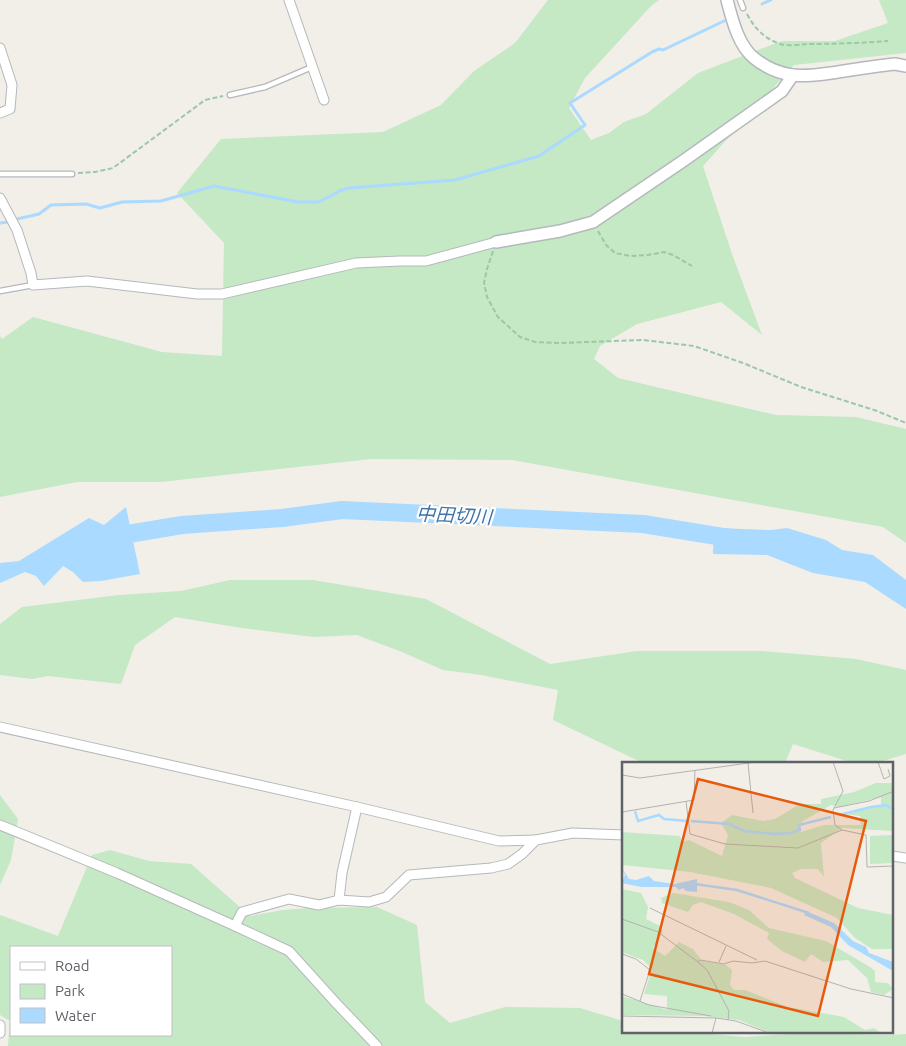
<svg xmlns="http://www.w3.org/2000/svg" width="906" height="1046" viewBox="0 0 906 1046" font-family="Ubuntu,'Noto Sans JP',sans-serif">
<rect width="100%" height="100%" fill="#f1efe8"/>
<g fill="#c5e8c5" fill-rule="evenodd">
<polygon points="548,0 659,0 651,6 585,78 569,108 591,140 609,133 624,122 646,114 698,73 782,41 835,41 888,23 879,0 906,0 906,53 794,65 703,166 732,254 762,335 721,302 637,324 600,346 594,359 618,378 724,403 776,415 856,417 906,429 906,543 883,527 512,460 371,459 161,482 77,482 0,497 0,336 2,339 33,317 162,352 222,356 224,243 177,193 221,139 383,132 441,105 474,71 515,43"/>
<polygon points="230,580 313,580 426,599 550,664 637,651 762,651 856,659 906,670 906,754 876,763 853,763 793,744 785,763 643,763 553,720 558,690 481,675 443,670 402,652 357,635 313,637 242,628 175,617 135,645 121,684 48,676 32,679 0,675 0,624 22,607 119,595 181,591"/>
<polygon points="0,795 18,819 11,860 0,885"/>
<path d="M110,850L149,861L191,864L250,916L283,910L309,908L377,907L417,925L425,1002L450,1023L505,1007L580,1008L623,1021L624,1032H691L744,1037L805,1033L889,1035L906,1034V1046H8L10,1021L0,1015V915L58,936L92,855ZM11,947H171V1035H11Z"/>
</g>
<g fill="#aadaff">
<polygon points="126,507 140,574 101,581 83,582 73,572 63,566 44,586 36,576 25,572 0,583 0,563 19,561 89,518 104,525"/>
<polygon points="714,528 771,530 787,528 826,540 842,550 873,555 906,580 906,609 865,582 813,573 767,555 713,554"/>
</g>
<g fill="none" stroke-linecap="round" stroke-linejoin="round">
<g stroke="#aadaff" stroke-width="3">
<polyline points="762,4 771,0"/>
<polyline points="17,219 39,214 51,205 86,204 100,208 122,202 161,201 214,186 298,202 318,202 331,196 339,191 349,188 455,180 539,156 585,125 570,103 652,52 659,49 663,50 724,21"/>
<polyline points="0,223 8,222"/>
</g>
<polyline stroke="#aadaff" stroke-width="18" points="110,537 182,525 282,518 342,510 643,524 723,537 735,538"/>
<defs>
<g id="service">
<polyline points="740,0 743,8"/>
<polyline points="230,95 265,87 312,67"/>
<polyline points="0,174 72,174"/>
<polyline points="0,291 33,285"/>
</g>
<g id="minor">
<polyline points="289,0 324,100"/>
<polyline points="0,48 12,85 10,109 0,113"/>
<polyline points="0,198 17,230 31,273 33,285 87,281 197,294 222,294 356,263 400,261 426,261 496,242"/>
<polyline points="0,727 357,807 499,841 536,840"/>
<polyline points="0,825 117,873 235,926"/>
<polyline points="892,856 906,858"/>
<polyline points="339,900 342,873 357,807"/>
<polyline points="0,1025 0,1033"/>
<polyline points="377,1046 336,1003 289,951 235,926 242,912 289,899 319,905 339,900 369,902 386,897 409,875 491,868 508,864 522,854 536,840 573,833 624,835"/>
</g>
<g id="tertiary">
<path d="M727,0C732,19 738,45 754,58C765,67 779,73 792,75C807,77 823,74 838,72C857,69 876,66 895,64L906,66"/>
<polyline points="496,242 560,231 593,222 683,161 782,91 793,75"/>
</g>
</defs>
<use href="#service" stroke="#b5b8bc" stroke-width="7"/>
<use href="#minor" stroke="#b5b8bc" stroke-width="11"/>
<use href="#tertiary" stroke="#b5b8bc" stroke-width="14"/>
<g stroke="#9cc7a9" stroke-width="2" stroke-dasharray="5 2.5" stroke-linecap="butt">
<path d="M747,14C755,29 764,38 780,44C788,46 799,45 807,44C834,44 861,43 888,41"/>
<polyline points="78,173 95,172 113,168 205,100 223,96"/>
<polyline points="598,231 606,245 615,253 630,256 648,255 664,252 673,255 692,266"/>
<polyline points="493,251 487,269 484,283 487,297 498,317 520,337 535,342 559,343 643,340 694,346 743,363 801,387 877,411 906,423"/>
</g>
<use href="#service" stroke="#fff" stroke-width="4.5"/>
<use href="#minor" stroke="#fff" stroke-width="9"/>
<use href="#tertiary" stroke="#fff" stroke-width="11"/>
</g>
<g text-anchor="middle" stroke-width="4.5" stroke-linejoin="round" paint-order="stroke">
<g font-size="19" font-style="italic" fill="#4174aa" stroke="#fff">
<text transform="translate(454 515) rotate(3)" y="7">中田切川</text>
</g>
</g>
<g transform="translate(622 762)">
<rect width="271" height="271" fill="#f1efe8"/>
<path d="M254,21H271V69L220,66L199,81L202,115L196,107H179L170,111L173,116L236,146L271,153V187H250L233,176L215,156L149,126L68,110L0,103V70L58,74L60,80L67,78L100,94L106,73L99,61L110,53L141,59L153,57L178,42H199V37L232,30ZM259,35V43L224,52L238,54L239,63H202L179,70L176,64L181,59L209,43L217,45ZM271,73V101L248,102V74ZM0,127L19,131L26,145L24,157L38,164L41,170L31,186L43,194L57,180L71,187L80,199L104,203L110,208L108,223L112,228H123L166,245L222,255L243,268L252,266L259,271H149L117,258L82,254L0,253V234L45,248V234L22,232L30,207L21,198L0,190ZM51,131L107,140L127,148L147,166L204,179L248,205L253,209V220L266,221L271,227L262,233L249,230L245,216L226,198L201,200L189,192L183,200L160,189L145,177L147,171L112,152L79,140L71,143L66,150L40,141L39,136Z" fill="#c5e8c5" fill-rule="evenodd"/>
<path d="M0,106L7,117L14,118L27,114L32,119L53,122L75,117V130L64,129L61,126L57,128L54,125H19L0,121L3,113ZM184,149L212,161L231,179L244,185L247,191L271,200V209L226,183L209,165L182,153Z" fill="#aadaff"/>
<path fill="none" stroke="#aadaff" stroke-width="2.5" d="M13,49L16,59L37,53L42,57L66,59M217,53L249,45L264,43L272,48M69,59L107,62L122,69L152,72L169,71L178,68L177,63L209,55M73,122L115,128L187,151"/>
<path fill="none" stroke="#b3b3b1" stroke-width="1" d="M211,0L221,29L211,48L213,63L220,68L244,73L245,105L272,104M256,0L262,17L268,14L266,7M126,1L131,51M0,13L18,16L134,0M64,39L68,72L103,82L176,86L220,68M212,46L247,39L272,29M0,50L72,38L73,8M28,146L135,198M0,157L36,170L76,200M0,192L14,197L28,208L18,239M97,200L104,184M0,232L27,243L89,254M0,254L94,256L114,259L147,271M106,258L107,249L85,208L76,200L78,198L102,202L111,199L130,201L143,199L229,227L272,236M90,271L94,256"/>
<path fill="#e8590c" fill-opacity="0.15" stroke="#e8590c" stroke-width="2.5" d="M76,17L244,59L196,254L27,212Z"/>
<rect width="271" height="271" fill="none" stroke="#5f6368" stroke-width="2.5"/>
</g>
<rect x="10" y="946" width="162" height="90" fill="#ffffff" stroke="#bfc1c3"/>
<rect x="20" y="962" width="25" height="8" fill="#ffffff" stroke="#bfc1c3"/>
<text x="55" y="971" font-size="15" fill="#5f6368">Road</text>
<rect x="20" y="984" width="25" height="15" fill="#c5e8c5" stroke="#bfc1c3"/>
<text x="55" y="996" font-size="15" fill="#5f6368">Park</text>
<rect x="20" y="1008" width="25" height="15" fill="#aadaff" stroke="#bfc1c3"/>
<text x="55" y="1021" font-size="15" fill="#5f6368">Water</text>
</svg>
